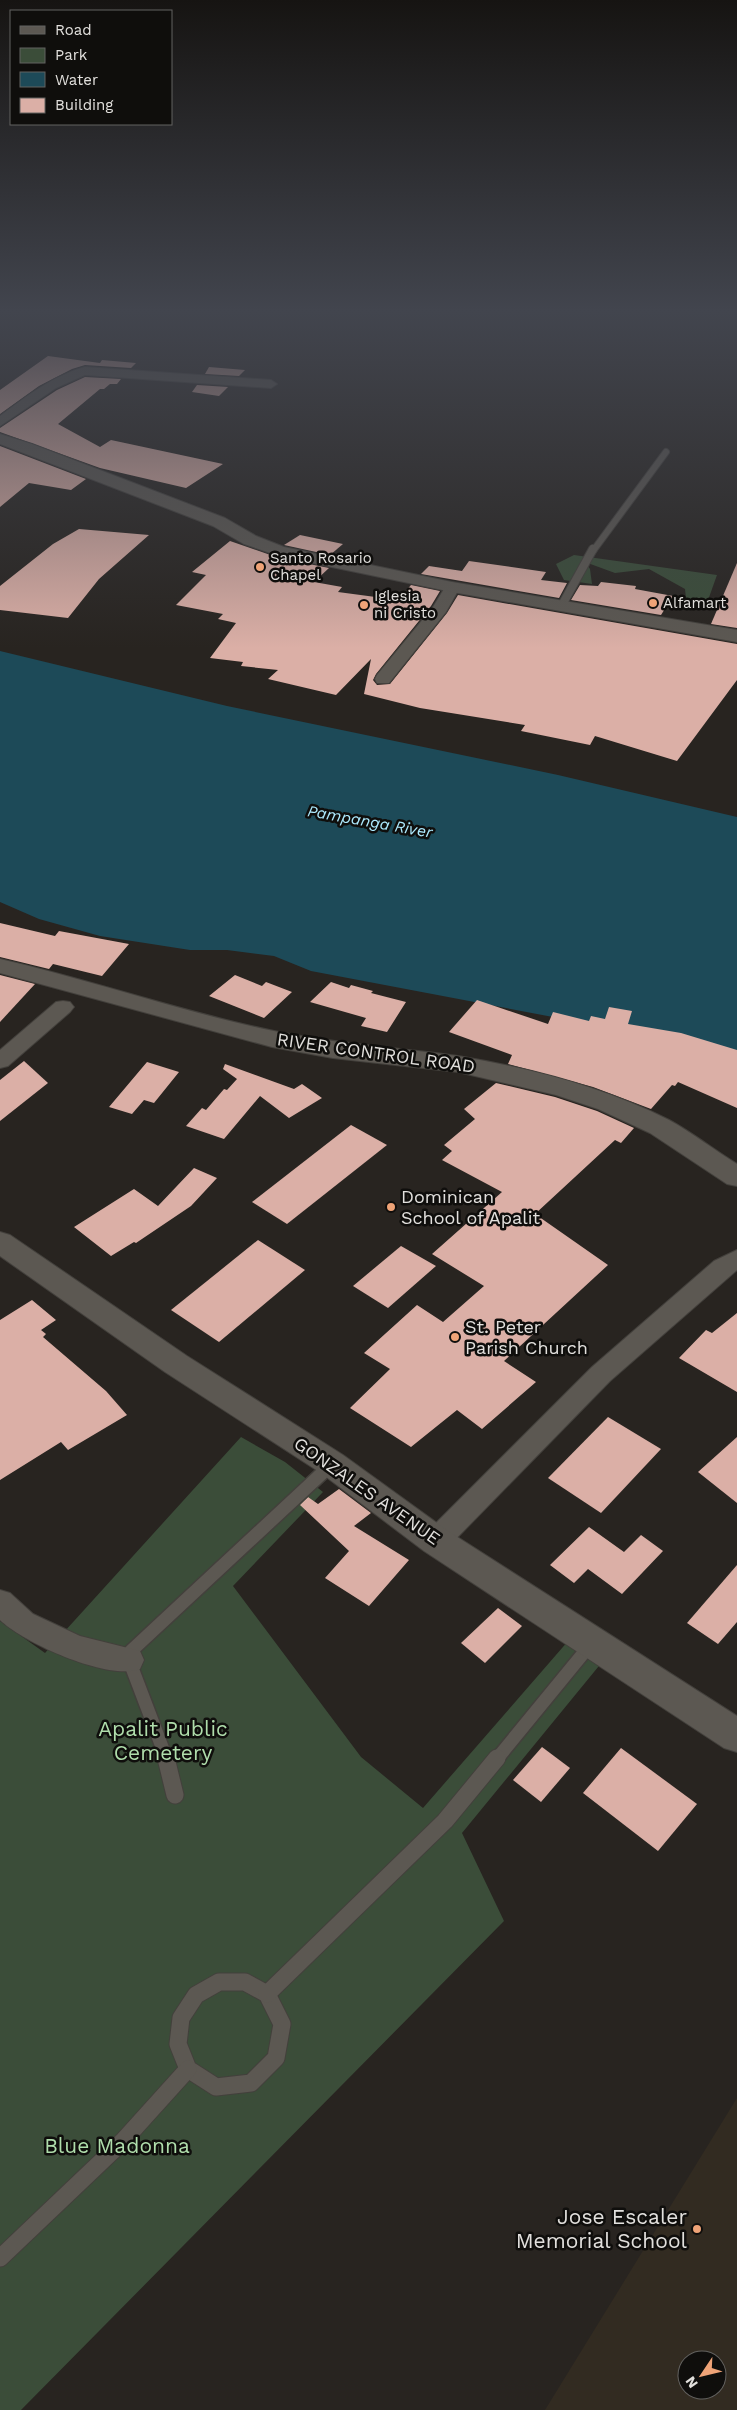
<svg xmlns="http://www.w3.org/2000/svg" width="737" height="2410" viewBox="0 0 737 2410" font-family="'Work Sans',sans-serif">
<rect width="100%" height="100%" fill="#282420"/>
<path fill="#322b21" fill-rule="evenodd" d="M737,2098V2410H545ZM687,2360H717V2390H687Z"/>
<g fill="#3b4d39">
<polygon points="574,555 717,575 707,603 686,598 685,589 649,569 615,573 585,562 590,569 592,584 564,580 556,564"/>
<polygon points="241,1437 285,1462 323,1492 233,1586 361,1757 423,1808 569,1640 603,1661 462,1833 504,1921 21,2410 0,2410 0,1621 45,1653"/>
</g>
<polygon fill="#1d4a58" points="0,651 227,706 558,775 737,817 737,1052 311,971 274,956 227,950 190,950 100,936 39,919 0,902"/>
<g fill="#dbafa6">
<polygon points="48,356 100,363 102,360 136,363 131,368 85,365 72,369 39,386 0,414 0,390"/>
<polygon points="209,367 245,370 239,376 205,374"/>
<polygon points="85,377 121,379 117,384 110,384 104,389 100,389 58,424 100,447 111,440 223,464 186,488 100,468 0,432 0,428 57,390"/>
<polygon points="197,385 228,387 219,396 192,392"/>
<polygon points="0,446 86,479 71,490 29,483 0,507"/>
<polygon points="79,529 149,535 99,579 68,618 0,610 0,586 53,544"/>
<polygon points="300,535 343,544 330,555 284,545"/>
<polygon points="230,541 279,558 329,568 314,582 342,587 338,592 398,600 411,585 440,591 431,606 376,674 373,680 377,685 390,684 447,613 458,595 737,644 737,680 677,761 595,736 590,745 521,731 525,725 420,708 364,694 371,659 336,695 268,679 278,670 241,666 243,662 210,658 236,623 218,619 223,614 176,605 206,575 192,572"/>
<polygon points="469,561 546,572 541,580 567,583 559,598 421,574 429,566 462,571"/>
<polygon points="737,563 737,628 711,624"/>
<polygon points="601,582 636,586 635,589 673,596 661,615 571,600 580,585 598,586"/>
<polygon points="0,923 55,936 59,931 129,944 102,976 53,964 49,969 0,957"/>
<polygon points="0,975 35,984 0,1022"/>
<polygon points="235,975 262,986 266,982 292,992 264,1018 209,996"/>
<polygon points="331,982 349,988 351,985 373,991 371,993 406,1002 387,1032 361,1026 366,1018 310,1002"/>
<polygon points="477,1000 548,1024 553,1012 589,1021 591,1016 605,1019 609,1007 632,1011 628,1024 681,1033 737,1050 737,1108 678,1082 675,1086 672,1085 651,1109 593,1087 508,1064 512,1055 449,1032"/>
<polygon points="24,1061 48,1083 0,1121 0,1080"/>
<polygon points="147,1062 179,1072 154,1103 144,1100 132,1114 109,1107"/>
<polygon points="225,1064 294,1089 302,1084 322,1098 289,1118 260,1096 224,1139 186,1126 202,1108 206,1110 224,1089 227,1090 237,1079 223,1069"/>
<polygon points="496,1083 555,1097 597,1111 634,1128 621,1143 615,1140 535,1214 608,1265 504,1361 536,1382 482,1429 457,1410 411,1447 350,1408 390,1369 364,1353 417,1305 443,1322 484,1286 432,1254 502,1192 442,1160 452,1151 444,1145 475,1119 464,1109"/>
<polygon points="351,1125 387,1145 287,1224 252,1202"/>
<polygon points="194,1168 217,1178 191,1206 136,1243 134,1242 111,1256 74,1227 134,1189 158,1206"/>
<polygon points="258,1240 305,1270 219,1342 171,1310"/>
<polygon points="401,1246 436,1266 388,1308 353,1286"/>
<polygon points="32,1300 56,1320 41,1330 46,1334 43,1337 106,1391 127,1415 68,1450 61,1442 0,1480 0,1320"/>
<polygon points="737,1313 737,1392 679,1358 706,1330 712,1333"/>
<polygon points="608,1417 661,1449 601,1513 548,1478"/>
<polygon points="737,1437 737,1503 698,1472"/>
<polygon points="339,1489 371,1513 354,1526 409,1560 369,1606 325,1578 349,1551 300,1505 308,1497 318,1504"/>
<polygon points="589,1527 624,1552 641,1535 663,1551 622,1594 588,1569 574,1583 550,1565"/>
<polygon points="737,1565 737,1622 718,1644 687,1623"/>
<polygon points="498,1608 522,1626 485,1663 461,1643"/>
<polygon points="542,1747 570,1768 541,1802 513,1780"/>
<polygon points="621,1748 697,1804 658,1851 583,1793"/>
</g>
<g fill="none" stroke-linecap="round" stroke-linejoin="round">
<defs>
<polyline id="service-far3" points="593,551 666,452"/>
<polyline id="service-far2" points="562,605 593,549"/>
<g id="service-far1">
<polyline points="167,1760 129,1660 131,1651 332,1464"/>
<polyline points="496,1760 591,1644"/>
</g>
<g id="service">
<polyline points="166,1758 175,1795"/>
<polygon points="219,1982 245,1982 267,1994 282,2024 276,2058 251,2083 216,2087 188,2069 178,2044 181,2018 196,1995"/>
<polyline points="267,1994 445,1821 497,1758"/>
<polyline points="0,2258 123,2141 188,2069"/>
</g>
<g id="minor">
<path d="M85,367L271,380L277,384L271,388L85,375L56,388L0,426V416C27,396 52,376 85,367Z"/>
<polygon points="452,582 460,587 446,612 389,683 377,683 375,679 377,675 433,607 447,584"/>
<polygon points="63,1001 70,1002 74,1007 70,1012 8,1066 0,1068 0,1050 56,1002"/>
<polygon points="737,1250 737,1270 610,1381 446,1549 436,1553 426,1549 422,1541 426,1533 592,1367 714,1261"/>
<path d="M0,1590L10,1593L33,1614L80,1636L140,1651L144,1660L140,1669C108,1681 24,1643 0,1620Z"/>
</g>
<g id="tertiary">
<polygon points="0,434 32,444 225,518 256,536 284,547 452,582 737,630 737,642 452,592 279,556 244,544 213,526 0,444"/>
<path d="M0,959C92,980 181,1012 274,1031C335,1044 396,1047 458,1056C530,1068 604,1087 669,1120C693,1133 714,1150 737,1164V1186L727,1184L650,1133L598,1109L556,1095L458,1072L333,1058L272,1047L0,973Z"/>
</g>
<polygon id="secondary" points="0,1232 10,1235 187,1356 343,1455 448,1531 737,1716 737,1752 724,1748 424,1551 321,1473 165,1372 0,1256"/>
</defs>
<use href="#service-far3" stroke="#43403c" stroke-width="8"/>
<use href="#service-far2" stroke="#43403c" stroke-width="10"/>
<use href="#service-far1" stroke="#43403c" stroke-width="16"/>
<use href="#service" stroke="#43403c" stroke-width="19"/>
<use href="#minor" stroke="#43403c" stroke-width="2"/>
<use href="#tertiary" stroke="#43403c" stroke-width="2"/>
<use href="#secondary" stroke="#43403c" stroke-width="2"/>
<use href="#service-far3" stroke="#5c5852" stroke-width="6"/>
<use href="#service-far2" stroke="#5c5852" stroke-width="8"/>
<use href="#service-far1" stroke="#5c5852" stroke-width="13"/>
<use href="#service" stroke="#5c5852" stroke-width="17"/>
<use href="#minor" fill="#5c5852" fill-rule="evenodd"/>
<use href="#tertiary" fill="#5c5852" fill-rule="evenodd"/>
<use href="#secondary" fill="#5c5852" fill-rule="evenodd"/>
</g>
<linearGradient id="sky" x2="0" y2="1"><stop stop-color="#161412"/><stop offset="0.48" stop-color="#42454e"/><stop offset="1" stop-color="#42454e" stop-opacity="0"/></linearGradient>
<rect width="737" height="648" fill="url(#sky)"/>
<g fill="#efa377" stroke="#0f0e0c" stroke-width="2">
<circle cx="260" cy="567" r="5"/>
<circle cx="653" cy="603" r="5"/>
<circle cx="364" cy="605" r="5"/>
<circle cx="391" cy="1207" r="5"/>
<circle cx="455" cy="1337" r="5"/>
<circle cx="697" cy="2229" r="5"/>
</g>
<g text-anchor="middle" stroke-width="5" stroke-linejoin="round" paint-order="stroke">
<g font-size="15" fill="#e2e0dd" stroke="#0f0e0c" text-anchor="start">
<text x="270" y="563">Santo Rosario<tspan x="270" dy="17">Chapel</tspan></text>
<text x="374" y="601">Iglesia<tspan x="374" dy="17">ni Cristo</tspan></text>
<text x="663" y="608">Alfamart</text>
</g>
<g font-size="16" font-style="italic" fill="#adeafe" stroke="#0f0e0c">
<text transform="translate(370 821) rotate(10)" y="6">Pampanga River</text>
</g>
<g font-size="18" fill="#e2e0dd" stroke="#0f0e0c">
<text transform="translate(376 1053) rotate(8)" y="6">RIVER CONTROL ROAD</text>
<text transform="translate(367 1491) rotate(35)" y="6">GONZALES AVENUE</text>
</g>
<g font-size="18" fill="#e2e0dd" stroke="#0f0e0c" text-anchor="start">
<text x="401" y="1203">Dominican<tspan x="401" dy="21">School of Apalit</tspan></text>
<text x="465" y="1333">St. Peter<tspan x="465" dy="21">Parish Church</tspan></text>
</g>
<g font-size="21" fill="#afddab" stroke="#0f0e0c">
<text x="163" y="1736">Apalit Public<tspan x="163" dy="24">Cemetery</tspan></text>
<text x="117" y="2153">Blue Madonna</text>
</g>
<g font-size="21" fill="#e2e0dd" stroke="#0f0e0c" text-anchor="end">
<text x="687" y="2224">Jose Escaler<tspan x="687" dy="24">Memorial School</tspan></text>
</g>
</g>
<rect x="10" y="10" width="162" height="115" fill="#0f0e0c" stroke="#636260"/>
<rect x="20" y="26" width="25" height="8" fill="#5c5852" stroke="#636260"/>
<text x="55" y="35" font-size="15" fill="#e2e0dd">Road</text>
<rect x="20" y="48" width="25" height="15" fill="#3b4d39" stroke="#636260"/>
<text x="55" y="60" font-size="15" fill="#e2e0dd">Park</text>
<rect x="20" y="72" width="25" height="15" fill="#1d4a58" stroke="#636260"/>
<text x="55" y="85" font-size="15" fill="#e2e0dd">Water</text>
<rect x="20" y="98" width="25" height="15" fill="#dbafa6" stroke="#636260"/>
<text x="55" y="110" font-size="15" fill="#e2e0dd">Building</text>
<g transform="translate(702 2375) rotate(235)"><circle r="24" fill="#0f0e0c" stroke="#636260"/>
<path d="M0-4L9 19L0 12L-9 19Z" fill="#efa377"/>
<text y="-8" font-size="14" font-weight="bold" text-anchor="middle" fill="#e2e0dd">N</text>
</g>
</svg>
